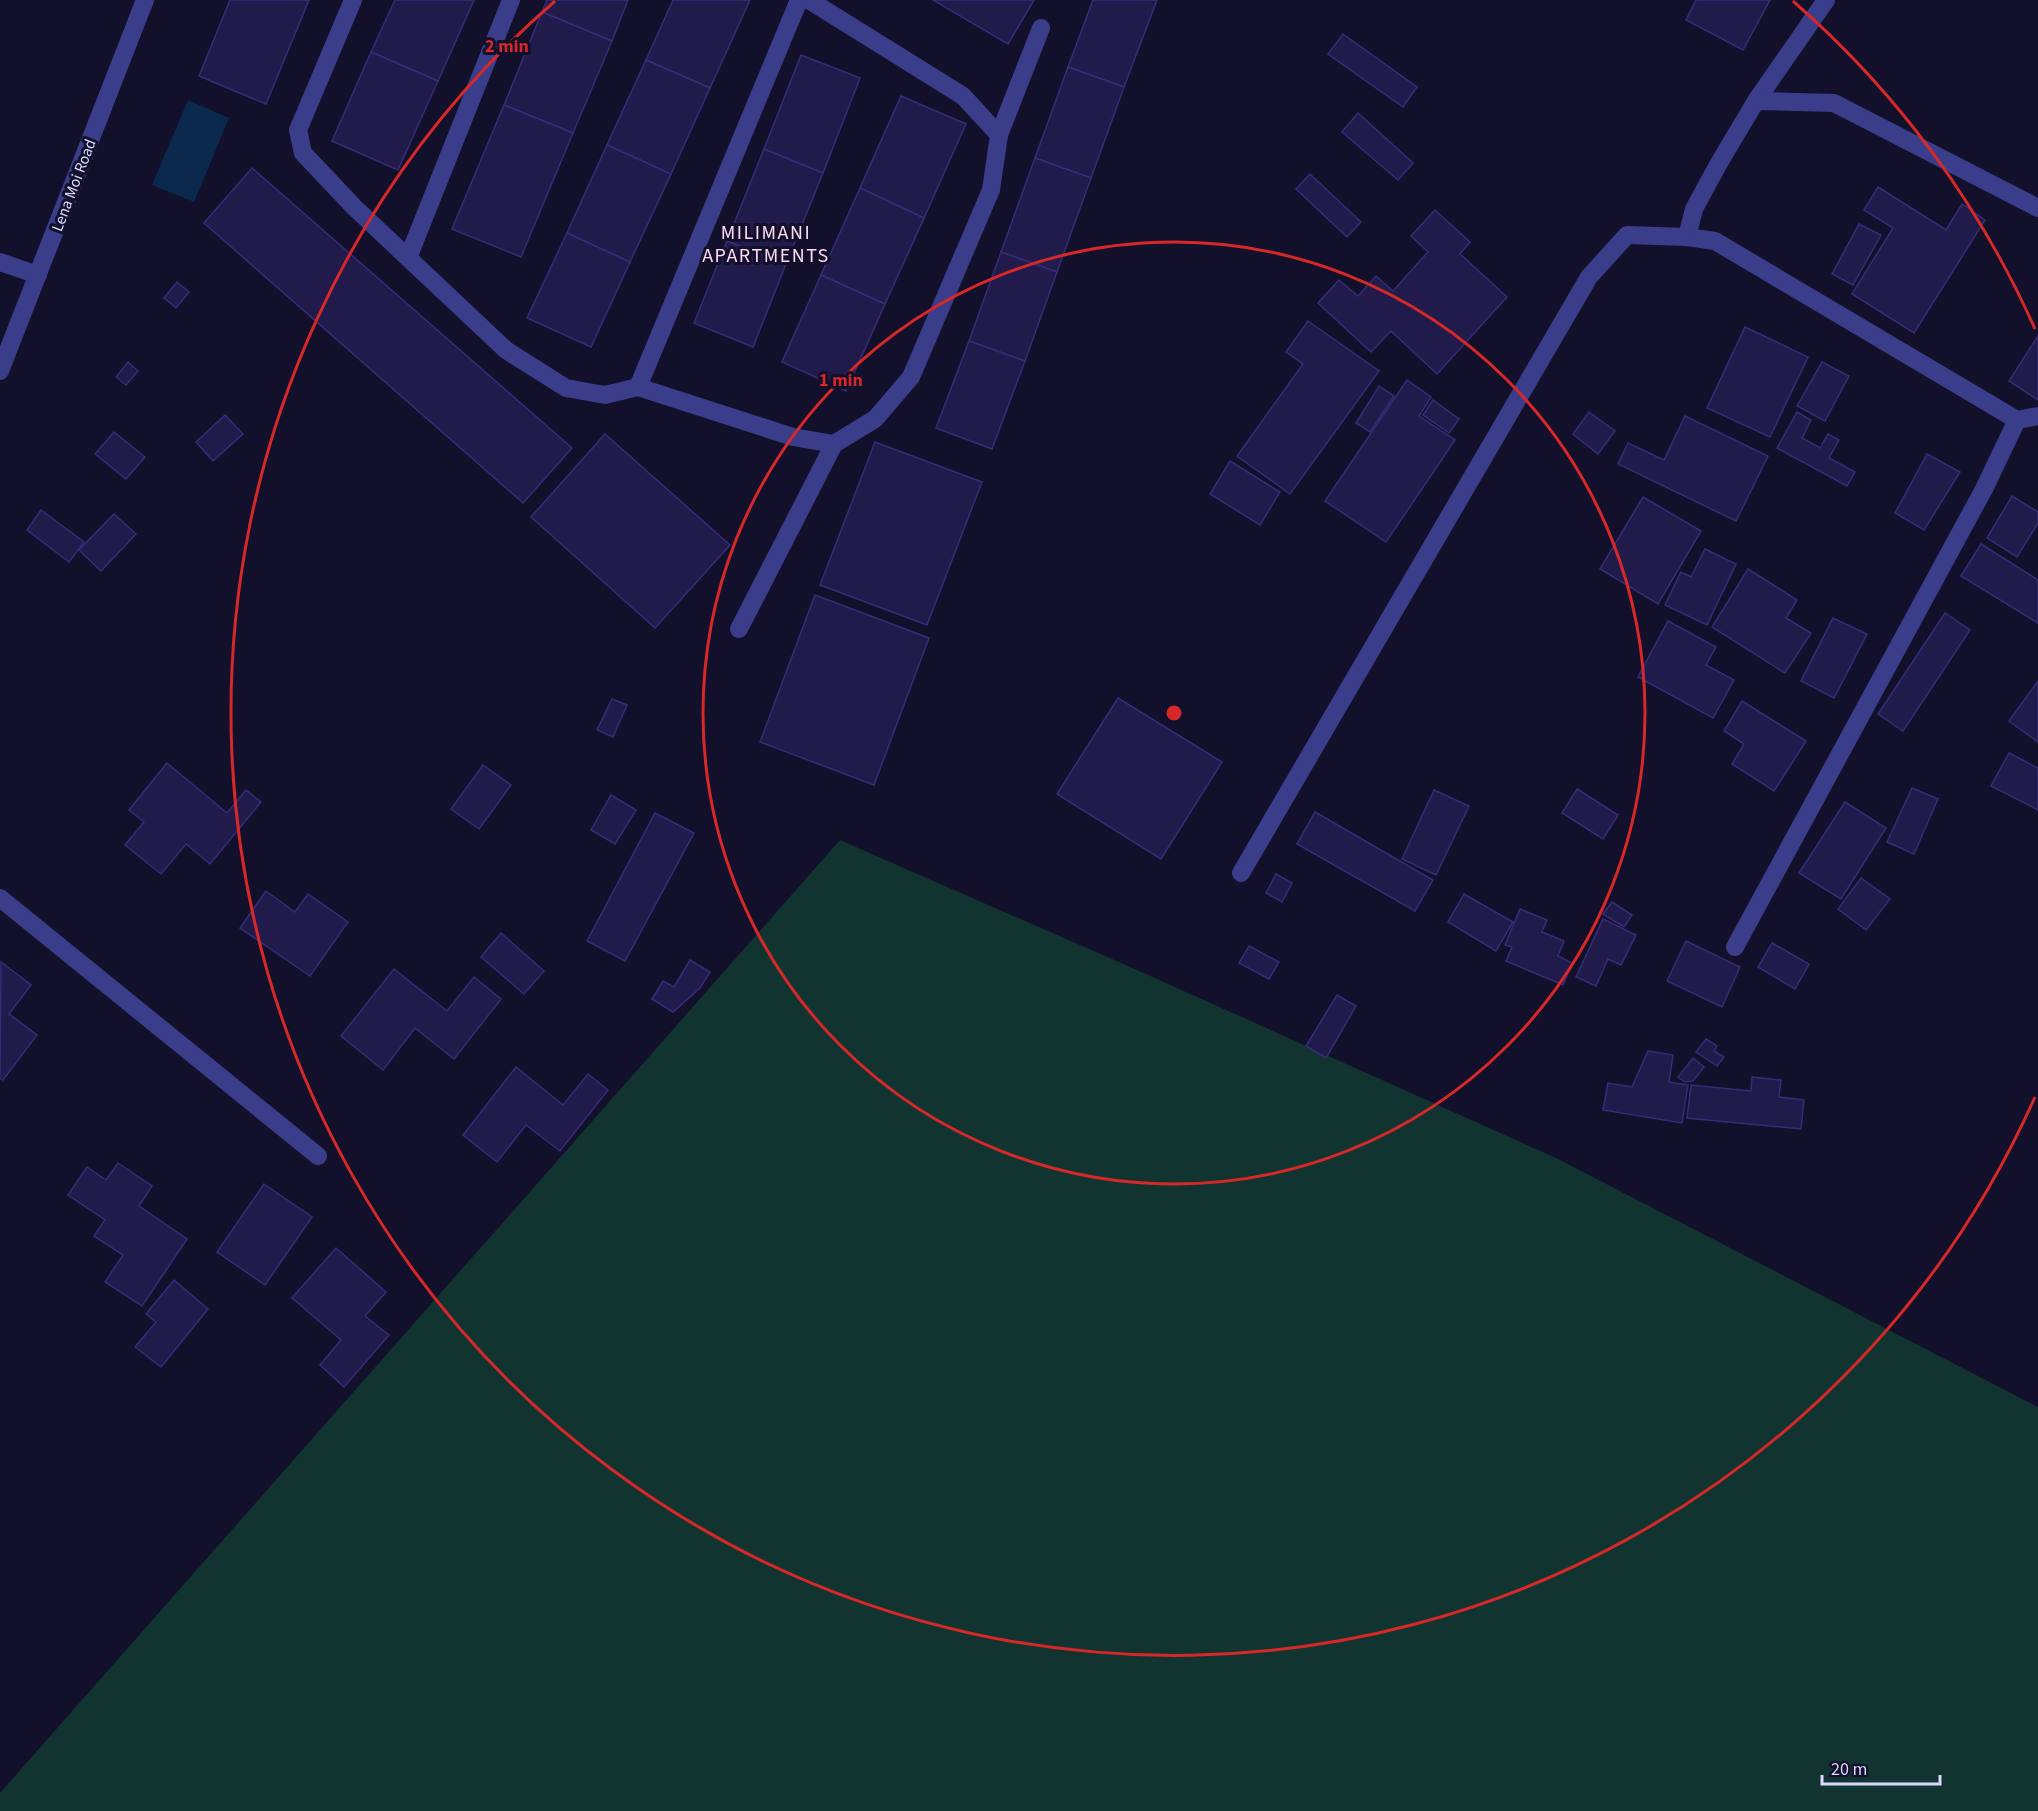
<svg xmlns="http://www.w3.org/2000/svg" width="2038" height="1811" viewBox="0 0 2038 1811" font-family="'Source Sans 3',sans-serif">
<rect width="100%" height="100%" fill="#12102a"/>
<polygon fill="#123430" points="840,840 1128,966 1556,1158 2038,1407 2038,1811 0,1811 0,1793"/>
<polygon fill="#0b294d" points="188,100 229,118 194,202 152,185"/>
<g fill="#201b4b" stroke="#352d78" stroke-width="1.5">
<polygon points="230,0 309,0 266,104 199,76"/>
<polygon points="395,0 474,0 438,81 371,52"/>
<polygon points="547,0 628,0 612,41 542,12"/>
<polygon points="673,0 750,0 710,88 646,60"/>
<polygon points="933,0 1034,0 1008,44"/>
<polygon points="1093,0 1157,0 1124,87 1068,67"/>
<polygon points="1696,0 1770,0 1743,50 1686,20"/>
<polygon points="542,12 612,41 573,133 504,105"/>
<polygon points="1343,34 1417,87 1403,107 1328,54"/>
<polygon points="371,52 438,81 398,170 332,141"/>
<polygon points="801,55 860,78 823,173 764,149"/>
<polygon points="646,60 710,88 671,174 607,145"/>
<polygon points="1068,67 1124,87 1091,178 1035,158"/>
<polygon points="901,96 966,124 924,218 860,188"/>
<polygon points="504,105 573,133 521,257 452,229"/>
<polygon points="1358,113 1413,163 1398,180 1342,132"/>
<polygon points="607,145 671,174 630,262 567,233"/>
<polygon points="764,149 823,173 786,264 727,241"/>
<polygon points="1035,158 1091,178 1057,272 1001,252"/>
<polygon points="252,168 572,448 523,503 204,223"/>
<polygon points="1310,174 1361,222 1347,237 1296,189"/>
<polygon points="1878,187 1946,230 1962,204 1985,220 1914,333 1852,294 1893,228 1864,210"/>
<polygon points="860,188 924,218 885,304 821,275"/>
<polygon points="1435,210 1470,242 1460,254 1507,297 1437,374 1391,331 1371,352 1318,303 1339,280 1358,296 1376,276 1393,291 1428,252 1411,236"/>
<polygon points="1859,224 1881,235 1853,285 1832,274"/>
<polygon points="567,233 630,262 591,347 527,318"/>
<polygon points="727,241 786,264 753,347 694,323"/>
<polygon points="1001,252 1057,272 1025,361 969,341"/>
<polygon points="821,275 885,304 846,391 782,362"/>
<polygon points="177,282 189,292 176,308 164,298"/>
<polygon points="1308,321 1379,371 1290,494 1237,456 1303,364 1286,352"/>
<polygon points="1745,327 1808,357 1770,437 1707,408"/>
<polygon points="2038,336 2038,400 2009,381"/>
<polygon points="969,341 1025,361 992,449 936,428"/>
<polygon points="128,362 138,371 126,385 116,377"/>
<polygon points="1822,362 1849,376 1825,421 1797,406"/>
<polygon points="1407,380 1431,397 1419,416 1455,440 1386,542 1325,501"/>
<polygon points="1379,386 1394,396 1370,432 1356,423"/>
<polygon points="1433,400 1459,419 1449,433 1423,415"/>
<polygon points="1589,412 1615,431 1598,454 1573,434"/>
<polygon points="1797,412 1811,420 1802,438 1820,448 1828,434 1839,440 1829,458 1855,472 1847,486 1777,448"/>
<polygon points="225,415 243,434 213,461 196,442"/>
<polygon points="1685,416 1768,456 1736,521 1618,464 1628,443 1664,460"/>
<polygon points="114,432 145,457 126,479 95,454"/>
<polygon points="605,434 730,545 655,628 531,517"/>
<polygon points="875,442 982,482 927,625 820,585"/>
<polygon points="1927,454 1960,472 1924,530 1895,513"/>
<polygon points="1230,461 1280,492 1260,525 1210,494"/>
<polygon points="2012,496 2038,512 2038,523 2017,557 1987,538"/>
<polygon points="1643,497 1701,531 1658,604 1600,569"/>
<polygon points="41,510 84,542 69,562 27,530"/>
<polygon points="114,514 136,534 101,571 79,550"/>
<polygon points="1981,544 2038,580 2038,623 1961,576"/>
<polygon points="1705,549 1736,564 1707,625 1665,605 1681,572 1691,577"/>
<polygon points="1748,569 1797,600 1786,618 1811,633 1785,673 1712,627"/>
<polygon points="815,595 929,638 874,785 760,742"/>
<polygon points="1945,613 1970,630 1903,731 1878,714"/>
<polygon points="1833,618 1867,634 1834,698 1801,681"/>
<polygon points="1668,621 1716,647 1706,665 1734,680 1713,718 1638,677"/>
<polygon points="2038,681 2038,742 2009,721"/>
<polygon points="1118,698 1222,762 1161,859 1057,794"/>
<polygon points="612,699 627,705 613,737 597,730"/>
<polygon points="1742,701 1806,741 1774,791 1732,764 1744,744 1724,731"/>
<polygon points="2009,753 2038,768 2038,810 1991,786"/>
<polygon points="167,763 227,813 246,790 261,802 210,864 186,844 161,874 125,845 144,822 129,810"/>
<polygon points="483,765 511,785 479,829 451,809"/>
<polygon points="1912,788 1938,799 1914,854 1887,842"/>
<polygon points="1577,789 1618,815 1603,839 1562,813"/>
<polygon points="1434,790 1469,806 1436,875 1402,859"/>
<polygon points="611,795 636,810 615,844 591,830"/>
<polygon points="1845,802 1886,828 1841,899 1799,873"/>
<polygon points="1315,812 1433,880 1415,911 1297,844"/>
<polygon points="655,813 694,833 625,961 587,941"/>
<polygon points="1276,874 1292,883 1282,902 1266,893"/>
<polygon points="1861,878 1890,899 1866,930 1838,909"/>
<polygon points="266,891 295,912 308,894 348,922 310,976 240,928"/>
<polygon points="1464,894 1513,922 1496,951 1448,922"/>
<polygon points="1612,902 1632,915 1624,927 1603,914"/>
<polygon points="1520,909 1547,920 1542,932 1564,941 1558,956 1572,963 1563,985 1506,961 1512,947 1505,945"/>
<polygon points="1603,919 1636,935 1621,965 1608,959 1596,986 1576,977"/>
<polygon points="501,933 544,971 524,994 481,957"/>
<polygon points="1686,941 1740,967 1722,1007 1667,981"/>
<polygon points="1772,943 1809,964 1795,989 1758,967"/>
<polygon points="1249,946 1279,962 1269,979 1239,963"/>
<polygon points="690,960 710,972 700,988 673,1012 652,999 663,981 674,987"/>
<polygon points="1,962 31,985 9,1014 37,1035 3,1080 0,1078"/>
<polygon points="394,969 447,1011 474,977 501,999 454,1059 415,1028 383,1070 341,1036"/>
<polygon points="1337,995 1356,1006 1326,1058 1306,1046"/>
<polygon points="1706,1039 1717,1046 1714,1051 1724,1057 1717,1066 1696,1052"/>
<polygon points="1648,1051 1673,1055 1669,1082 1688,1085 1682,1123 1603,1110 1608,1083 1632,1087"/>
<polygon points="1693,1058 1704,1067 1693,1081 1685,1082 1678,1077"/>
<polygon points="516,1067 563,1105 588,1074 608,1090 560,1151 526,1125 497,1162 463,1135"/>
<polygon points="1752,1077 1781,1080 1779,1097 1804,1100 1801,1129 1687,1118 1691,1085 1751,1091"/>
<polygon points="118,1163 152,1186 139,1206 187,1239 142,1306 105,1282 123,1255 94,1236 105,1220 68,1195 87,1167 106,1180"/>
<polygon points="264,1184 312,1217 265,1285 217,1252"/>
<polygon points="336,1248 386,1292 365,1316 389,1335 344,1387 320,1365 341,1340 292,1298"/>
<polygon points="174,1280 208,1309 161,1367 135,1347 156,1322 146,1314"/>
</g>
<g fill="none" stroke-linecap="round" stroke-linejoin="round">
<g stroke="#3a3e8a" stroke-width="18">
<polyline points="353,0 298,130 303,153 354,207 506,350 566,388 605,395 638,387 793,437 834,444"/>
<polyline points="1826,0 1756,101 1719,163 1694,209 1687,237 1715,241 2017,420 2038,416"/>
<polyline points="1756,101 1834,103 2038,208"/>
<polyline points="999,135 1041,28"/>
<polyline points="408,258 511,0"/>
<polyline points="0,262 38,275"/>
<polyline points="0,371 145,0"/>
<polyline points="638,387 799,0"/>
<polyline points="739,629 834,444 875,419 911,377 991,190 999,135 963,96 809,0"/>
<polyline points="1241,873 1589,277 1627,235 1687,237"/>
<polyline points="0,898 318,1156"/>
<polyline points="1735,947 1984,489 2017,420"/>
</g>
</g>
<g fill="none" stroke="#d62828" stroke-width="3">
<circle cx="1174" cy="713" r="471"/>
<path d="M2035 1097A943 943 0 1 1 555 1M1793 1A943 943 0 0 1 2035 329"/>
</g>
<g text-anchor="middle" stroke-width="6" stroke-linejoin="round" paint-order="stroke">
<g font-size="16" fill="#d9d8ff" stroke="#12102a">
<text transform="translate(73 185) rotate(-69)" y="6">Lena Moi Road</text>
</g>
<g font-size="20" letter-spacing="1.5" fill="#ffdaf5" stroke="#12102a">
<text x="766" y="239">MILIMANI<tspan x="766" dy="23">APARTMENTS</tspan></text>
</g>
</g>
<circle cx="1174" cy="713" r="9" fill="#d62828" stroke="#12102a" stroke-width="3"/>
<g font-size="18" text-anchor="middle" font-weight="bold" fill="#d62828" stroke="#12102a" stroke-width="6" stroke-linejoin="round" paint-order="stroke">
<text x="507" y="52">2 min</text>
<text x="841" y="386">1 min</text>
</g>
<path d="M1822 1775v9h118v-9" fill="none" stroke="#d9d8ff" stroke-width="3"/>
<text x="1831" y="1775" font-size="18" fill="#d9d8ff" stroke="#12102a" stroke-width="4.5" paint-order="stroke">20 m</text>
</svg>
